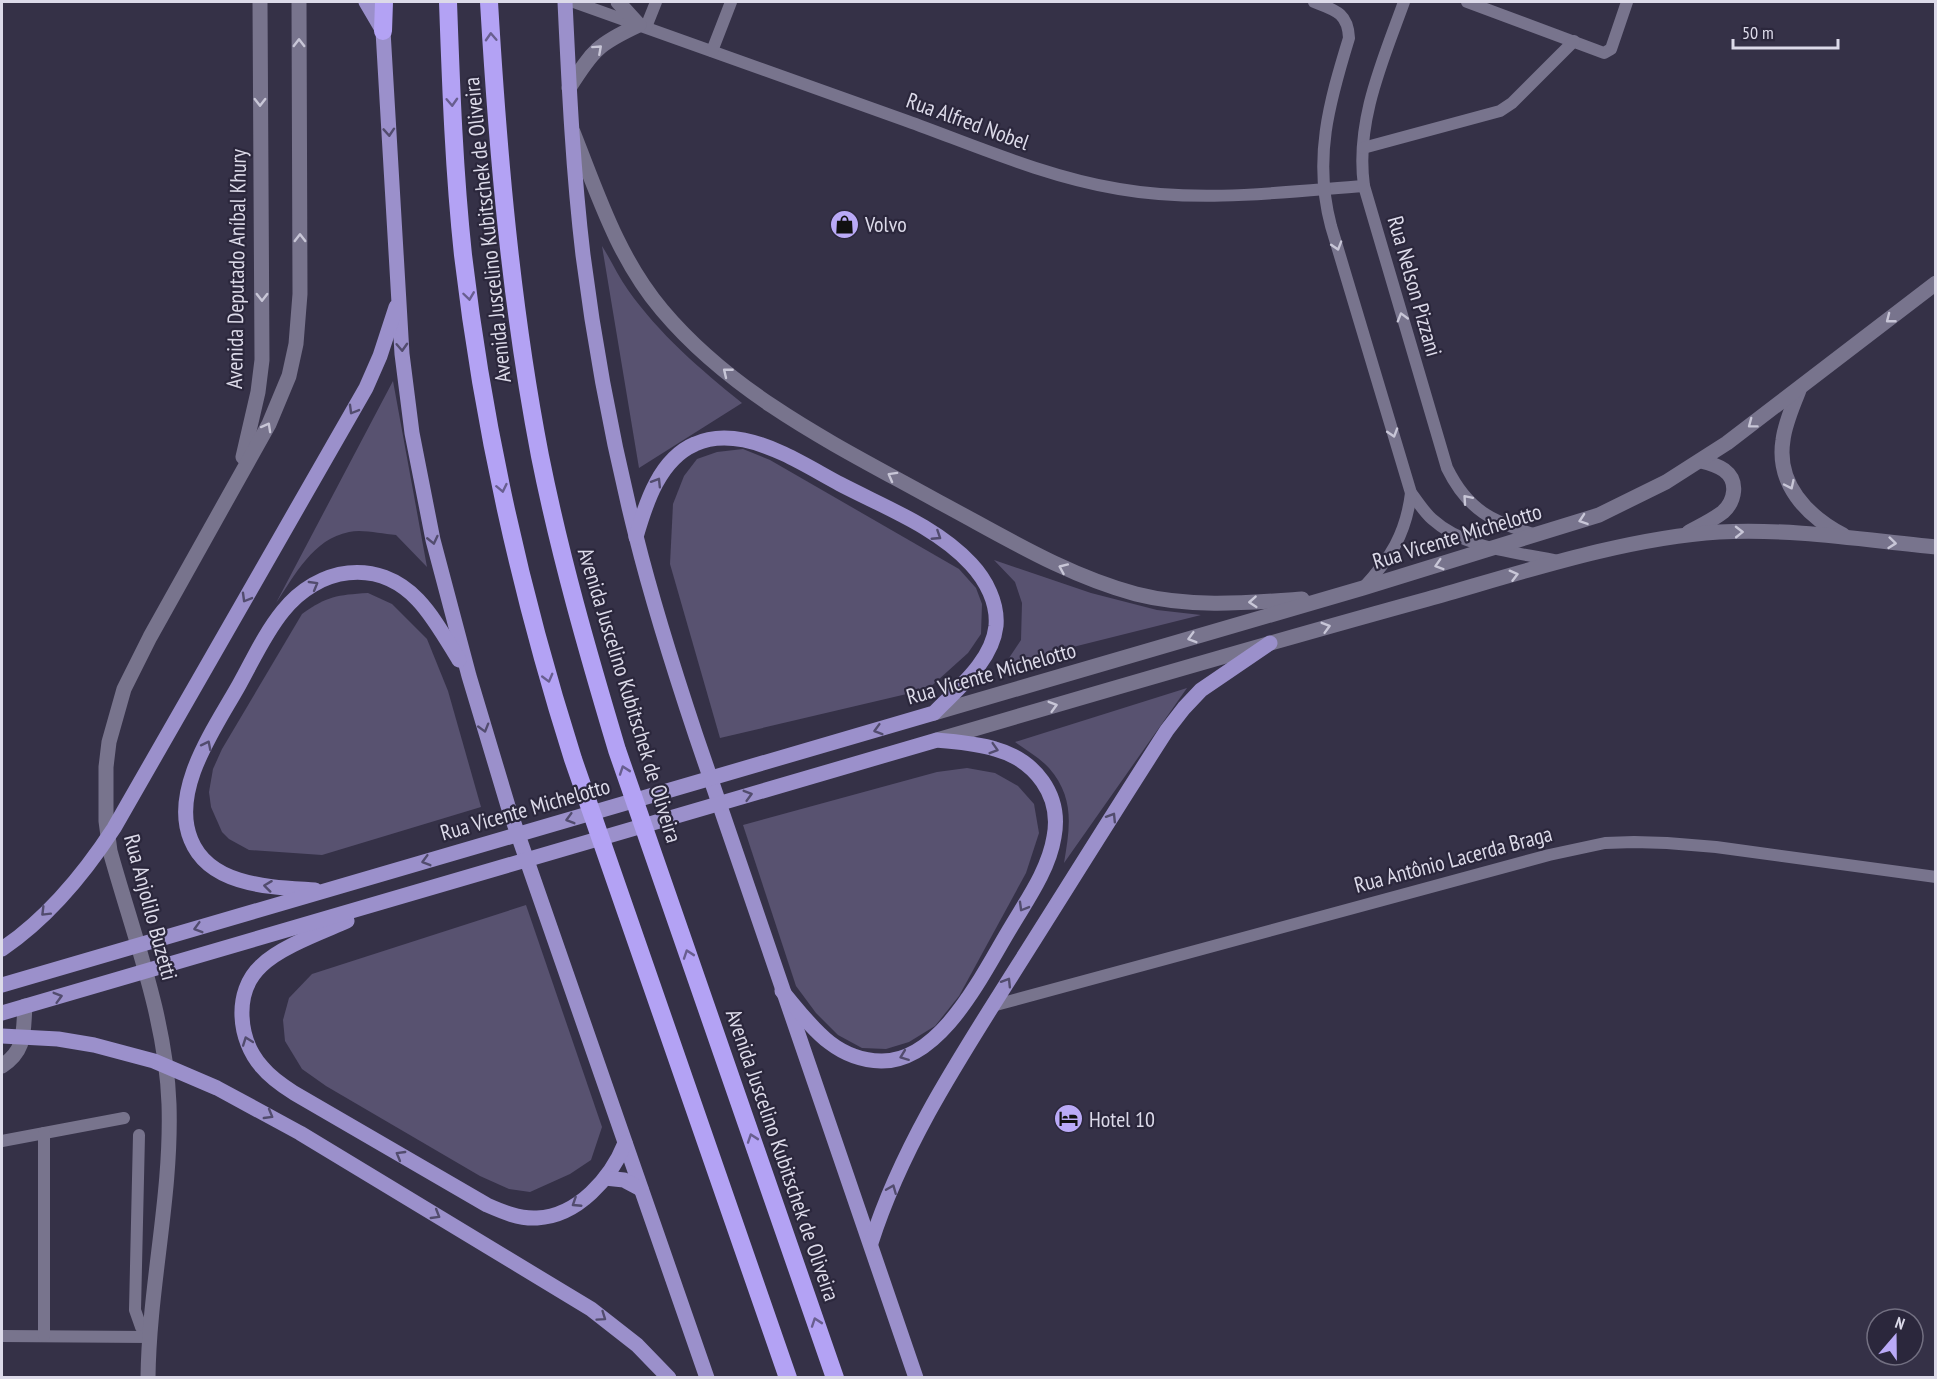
<svg xmlns="http://www.w3.org/2000/svg" width="1937" height="1379" viewBox="0 0 1937 1379" font-family="'PT Sans Narrow',sans-serif">
<rect width="100%" height="100%" fill="#353147"/>
<g fill="#585270">
<path d="M602,246C611,260 618,276 628,290C659,334 700,369 742,403L639,468Z"/>
<path d="M393,381L427,567L396,535C381,534 363,529 349,532C313,539 295,575 276,603Z"/>
<polygon points="743,449 770,460 959,569 976,588 982,604 981,634 968,653 928,689 720,738 670,564 673,504 684,476 697,459 717,452"/>
<polygon points="994,560 1091,593 1157,610 1201,615 1005,664 1021,640 1022,603 1015,582"/>
<path d="M368,593L392,604L427,639L448,691L481,807L322,855L249,850L229,839L222,832L211,807L209,792L213,769L222,749L302,614C327,596 337,595 368,593Z"/>
<path d="M1187,688L1064,863C1070,827 1075,798 1049,768C1040,758 1026,750 1015,742Z"/>
<polygon points="967,768 995,773 1018,786 1034,804 1039,833 1026,873 959,996 935,1026 909,1042 886,1049 862,1048 838,1035 816,1013 796,986 743,825 937,772"/>
<polygon points="526,905 602,1127 591,1160 570,1174 530,1192 509,1189 480,1176 326,1086 302,1069 285,1041 283,1020 289,998 312,974"/>
</g>
<g fill="none" stroke-linecap="round" stroke-linejoin="round">
<g stroke="#78748d" stroke-width="12">
<path d="M574,2C685,41 796,81 907,121C976,146 1046,177 1119,189C1199,203 1284,192 1364,186"/>
<path d="M1314,2C1335,10 1348,13 1349,38C1329,103 1313,159 1331,226L1411,493C1418,502 1424,512 1432,519C1465,549 1516,552 1558,561"/>
<path d="M1404,2C1383,60 1355,122 1364,186L1447,468C1468,511 1493,522 1536,535"/>
<polyline points="1467,2 1604,53 1611,49 1627,2"/>
<polyline points="646,27 656,2"/>
<polyline points="712,51 731,2"/>
<polyline points="1363,148 1500,111 1512,103 1574,41"/>
<path d="M1363,588C1390,559 1406,534 1411,493"/>
<polyline points="992,1006 1549,855 1605,843 1634,842 1667,843 1716,847 1936,877"/>
<polyline points="139,1135 135,1310 141,1327 149,1337"/>
<polyline points="2,1141 124,1118"/>
<polyline points="2,1336 149,1337"/>
<polyline points="44,1336 44,1133"/>
</g>
<g stroke="#78748d" stroke-width="15">
<path d="M569,88C593,50 598,44 639,25L618,2"/>
<path d="M573,132C598,195 618,258 662,310C736,398 840,447 939,502C1003,536 1065,575 1136,594C1191,608 1246,603 1302,599"/>
<path d="M1799,390C1793,406 1785,423 1783,440C1776,484 1807,516 1843,535"/>
<polyline points="243,457 258,392 262,360 260,2"/>
<path d="M1689,532C1700,526 1713,520 1723,512C1735,501 1739,481 1724,470C1717,465 1709,463 1701,461"/>
<polyline points="934,713 1363,588 1599,515 1666,482 1727,443 1936,283"/>
<path d="M937,740C1100,692 1264,644 1428,599C1520,573 1624,538 1719,532C1791,528 1864,540 1936,547"/>
<path d="M2,1066C26,1050 23,1033 25,1006"/>
<path d="M148,1378C149,1286 172,1196 169,1104C166,1018 133,934 110,851L106,821V767L109,742L124,689L150,637L269,424L289,376L296,344L300,294L299,2"/>
</g>
<g stroke="#9b90cb" stroke-width="15">
<polyline points="366,2 383,31 402,354 412,433 433,540 469,676 508,806 707,1378"/>
<path d="M565,2C569,86 573,171 583,255C595,350 613,444 636,536C653,604 674,670 696,736L916,1378"/>
<path d="M315,890C273,887 210,887 191,840C170,790 215,728 239,685C253,660 265,633 283,611C318,567 377,557 418,600C434,617 446,639 459,660"/>
<path d="M347,921C322,932 280,947 261,966C233,992 238,1040 262,1067C271,1078 283,1086 294,1093L487,1205C503,1212 519,1219 537,1218C578,1216 611,1178 625,1143"/>
<path d="M2,949C48,918 84,874 114,828L366,388L380,356L396,307"/>
<path d="M2,985L934,713C957,689 992,662 996,626C998,603 986,580 971,564C937,527 884,507 840,484C810,468 778,447 744,440C729,437 710,437 695,444C660,459 646,502 636,537"/>
<path d="M2,1013L937,740C956,742 976,743 995,749C1035,760 1062,795 1054,837C1049,869 1027,900 1011,927C984,971 942,1062 881,1061C833,1060 810,1024 782,991"/>
<polyline points="2,1036 58,1039 94,1045 154,1061 217,1088 300,1133 591,1309 637,1345 669,1378"/>
<polyline points="605,1178 624,1180 641,1189"/>
<path d="M871,1243C903,1143 961,1056 1017,967C1067,888 1116,809 1167,730L1184,708L1201,690L1270,643"/>
</g>
<g stroke="#b3a2f4" stroke-width="18">
<path d="M448,2C451,86 454,171 463,255C483,426 521,595 573,759L788,1378"/>
<path d="M489,2C498,154 511,306 540,456C560,556 588,653 617,750L835,1378"/>
<polyline points="383,31 384,2"/>
</g>
</g>
<defs><path id="oneway-chevron" d="M-2-3.5L2.5 0L-2 3.5" fill="none" stroke-width="1.6" stroke-linecap="round" stroke-linejoin="round" transform="scale(1.5)"/></defs>
<g stroke="#685e8f">
<use href="#oneway-chevron" transform="translate(491 37) rotate(-93)"/>
<use href="#oneway-chevron" transform="translate(452 102) rotate(87)"/>
<use href="#oneway-chevron" transform="translate(469 296) rotate(82)"/>
<use href="#oneway-chevron" transform="translate(502 488) rotate(78)"/>
<use href="#oneway-chevron" transform="translate(548 678) rotate(75)"/>
<use href="#oneway-chevron" transform="translate(624 770) rotate(-109)"/>
<use href="#oneway-chevron" transform="translate(688 954) rotate(-109)"/>
<use href="#oneway-chevron" transform="translate(752 1138) rotate(-109)"/>
<use href="#oneway-chevron" transform="translate(816 1322) rotate(-109)"/>
</g>
<g stroke="#c8c6d7">
<use href="#oneway-chevron" transform="translate(299 43) rotate(-90)"/>
<use href="#oneway-chevron" transform="translate(598 49) rotate(-42)"/>
<use href="#oneway-chevron" transform="translate(260 102) rotate(90)"/>
<use href="#oneway-chevron" transform="translate(300 238) rotate(-90)"/>
<use href="#oneway-chevron" transform="translate(1337 246) rotate(73)"/>
<use href="#oneway-chevron" transform="translate(262 297) rotate(90)"/>
<use href="#oneway-chevron" transform="translate(1402 317) rotate(-106)"/>
<use href="#oneway-chevron" transform="translate(1890 319) rotate(142)"/>
<use href="#oneway-chevron" transform="translate(727 372) rotate(-141)"/>
<use href="#oneway-chevron" transform="translate(1752 424) rotate(143)"/>
<use href="#oneway-chevron" transform="translate(267 427) rotate(-61)"/>
<use href="#oneway-chevron" transform="translate(1393 433) rotate(73)"/>
<use href="#oneway-chevron" transform="translate(892 476) rotate(-151)"/>
<use href="#oneway-chevron" transform="translate(1790 485) rotate(65)"/>
<use href="#oneway-chevron" transform="translate(1467 499) rotate(-131)"/>
<use href="#oneway-chevron" transform="translate(1583 520) rotate(161)"/>
<use href="#oneway-chevron" transform="translate(1739 532) rotate(-1)"/>
<use href="#oneway-chevron" transform="translate(1892 543) rotate(6)"/>
<use href="#oneway-chevron" transform="translate(1439 565) rotate(163)"/>
<use href="#oneway-chevron" transform="translate(1063 568) rotate(-156)"/>
<use href="#oneway-chevron" transform="translate(1514 575) rotate(-15)"/>
<use href="#oneway-chevron" transform="translate(1253 602) rotate(176)"/>
<use href="#oneway-chevron" transform="translate(1326 627) rotate(-16)"/>
<use href="#oneway-chevron" transform="translate(1192 638) rotate(164)"/>
<use href="#oneway-chevron" transform="translate(1053 706) rotate(-16)"/>
</g>
<g stroke="#524c6e">
<use href="#oneway-chevron" transform="translate(389 132) rotate(86)"/>
<use href="#oneway-chevron" transform="translate(402 347) rotate(87)"/>
<use href="#oneway-chevron" transform="translate(353 410) rotate(120)"/>
<use href="#oneway-chevron" transform="translate(657 482) rotate(-58)"/>
<use href="#oneway-chevron" transform="translate(937 536) rotate(33)"/>
<use href="#oneway-chevron" transform="translate(433 540) rotate(77)"/>
<use href="#oneway-chevron" transform="translate(314 585) rotate(-30)"/>
<use href="#oneway-chevron" transform="translate(246 598) rotate(120)"/>
<use href="#oneway-chevron" transform="translate(484 728) rotate(74)"/>
<use href="#oneway-chevron" transform="translate(878 730) rotate(164)"/>
<use href="#oneway-chevron" transform="translate(207 745) rotate(-63)"/>
<use href="#oneway-chevron" transform="translate(994 749) rotate(17)"/>
<use href="#oneway-chevron" transform="translate(748 795) rotate(-16)"/>
<use href="#oneway-chevron" transform="translate(1112 817) rotate(-58)"/>
<use href="#oneway-chevron" transform="translate(570 819) rotate(164)"/>
<use href="#oneway-chevron" transform="translate(426 861) rotate(164)"/>
<use href="#oneway-chevron" transform="translate(268 886) rotate(-173)"/>
<use href="#oneway-chevron" transform="translate(1023 907) rotate(120)"/>
<use href="#oneway-chevron" transform="translate(45 912) rotate(135)"/>
<use href="#oneway-chevron" transform="translate(198 928) rotate(164)"/>
<use href="#oneway-chevron" transform="translate(1007 982) rotate(-58)"/>
<use href="#oneway-chevron" transform="translate(58 997) rotate(-16)"/>
<use href="#oneway-chevron" transform="translate(247 1041) rotate(-110)"/>
<use href="#oneway-chevron" transform="translate(904 1056) rotate(159)"/>
<use href="#oneway-chevron" transform="translate(269 1115) rotate(30)"/>
<use href="#oneway-chevron" transform="translate(400 1155) rotate(-150)"/>
<use href="#oneway-chevron" transform="translate(892 1189) rotate(-68)"/>
<use href="#oneway-chevron" transform="translate(576 1203) rotate(147)"/>
<use href="#oneway-chevron" transform="translate(436 1215) rotate(31)"/>
<use href="#oneway-chevron" transform="translate(602 1317) rotate(35)"/>
</g>
<defs>
<symbol id="shop-disc" viewBox="-11 -11 22 22"><circle r="9.5" fill="#baaaf7" stroke="#2b273c"/><path d="M-5-2.5h2.3a2.7 3.5 0 0 1 5.4 0H5L5.5 6h-11ZM-1.5-2.5h3a1.5 2.3 0 0 0-3 0Z" fill="#111"/></symbol>
<symbol id="hotel-disc" viewBox="-11 -11 22 22"><circle r="9.5" fill="#baaaf7" stroke="#2b273c"/><path d="M-6-4.5h1.5V1H6V5H4.5V3h-9V5H-6ZM-4 0a1.8 1.8 0 1 1 3.6 0ZM.5 0V-2.5h3Q6-2.5 6 0Z" fill="#111"/></symbol>
</defs>
<g fill-rule="evenodd">
<use href="#shop-disc" x="828" y="208" width="33" height="33"/>
<use href="#hotel-disc" x="1052" y="1102" width="33" height="33"/>
</g>
<g text-anchor="middle" stroke-width="4.5" stroke-linejoin="round" paint-order="stroke">
<g font-size="22" fill="#dcdae9" stroke="#2b273c">
<text transform="translate(968 121) rotate(20)" y="8">Rua Alfred Nobel</text>
<text transform="translate(487 230) rotate(-96)" y="8">Avenida Juscelino Kubitschek de Oliveira</text>
<text transform="translate(236 269) rotate(-89)" y="8">Avenida Deputado Aníbal Khury</text>
<text transform="translate(1415 286) rotate(74)" y="8">Rua Nelson Pizzani</text>
<text transform="translate(1457 536) rotate(-17)" y="8">Rua Vicente Michelotto</text>
<text transform="translate(991 673) rotate(-16)" y="8">Rua Vicente Michelotto</text>
<text transform="translate(630 695) rotate(73)" y="8">Avenida Juscelino Kubitschek de Oliveira</text>
<text transform="translate(525 809) rotate(-16)" y="8">Rua Vicente Michelotto</text>
<text transform="translate(1453 859) rotate(-15)" y="8">Rua Antônio Lacerda Braga</text>
<text transform="translate(151 907) rotate(75)" y="8">Rua Anjolilo Buzetti</text>
<text transform="translate(783 1155) rotate(71)" y="8">Avenida Juscelino Kubitschek de Oliveira</text>
</g>
<g font-size="22" fill="#dcdae9" stroke="#2b273c" text-anchor="start">
<text x="865" y="232">Volvo</text>
<text x="1089" y="1127">Hotel 10</text>
</g>
</g>
<rect width="1937" height="1379" fill="none" stroke="#dcdae9" stroke-width="6"/>
<g transform="translate(1895 1337) rotate(20)"><circle r="28" fill="#2b273c" stroke="#726f81" stroke-width="1.5"/>
<path d="M0-4.5L10 22L0 15L-10 22Z" fill="#baaaf7"/>
<text y="-9" font-size="16" font-weight="bold" text-anchor="middle" fill="#dcdae9">N</text>
</g>
<path d="M1733 39v9h105v-9" fill="none" stroke="#dcdae9" stroke-width="3"/>
<text x="1742" y="39" font-size="18" fill="#dcdae9" stroke="#2b273c" stroke-width="4.5" paint-order="stroke">50 m</text>
</svg>
